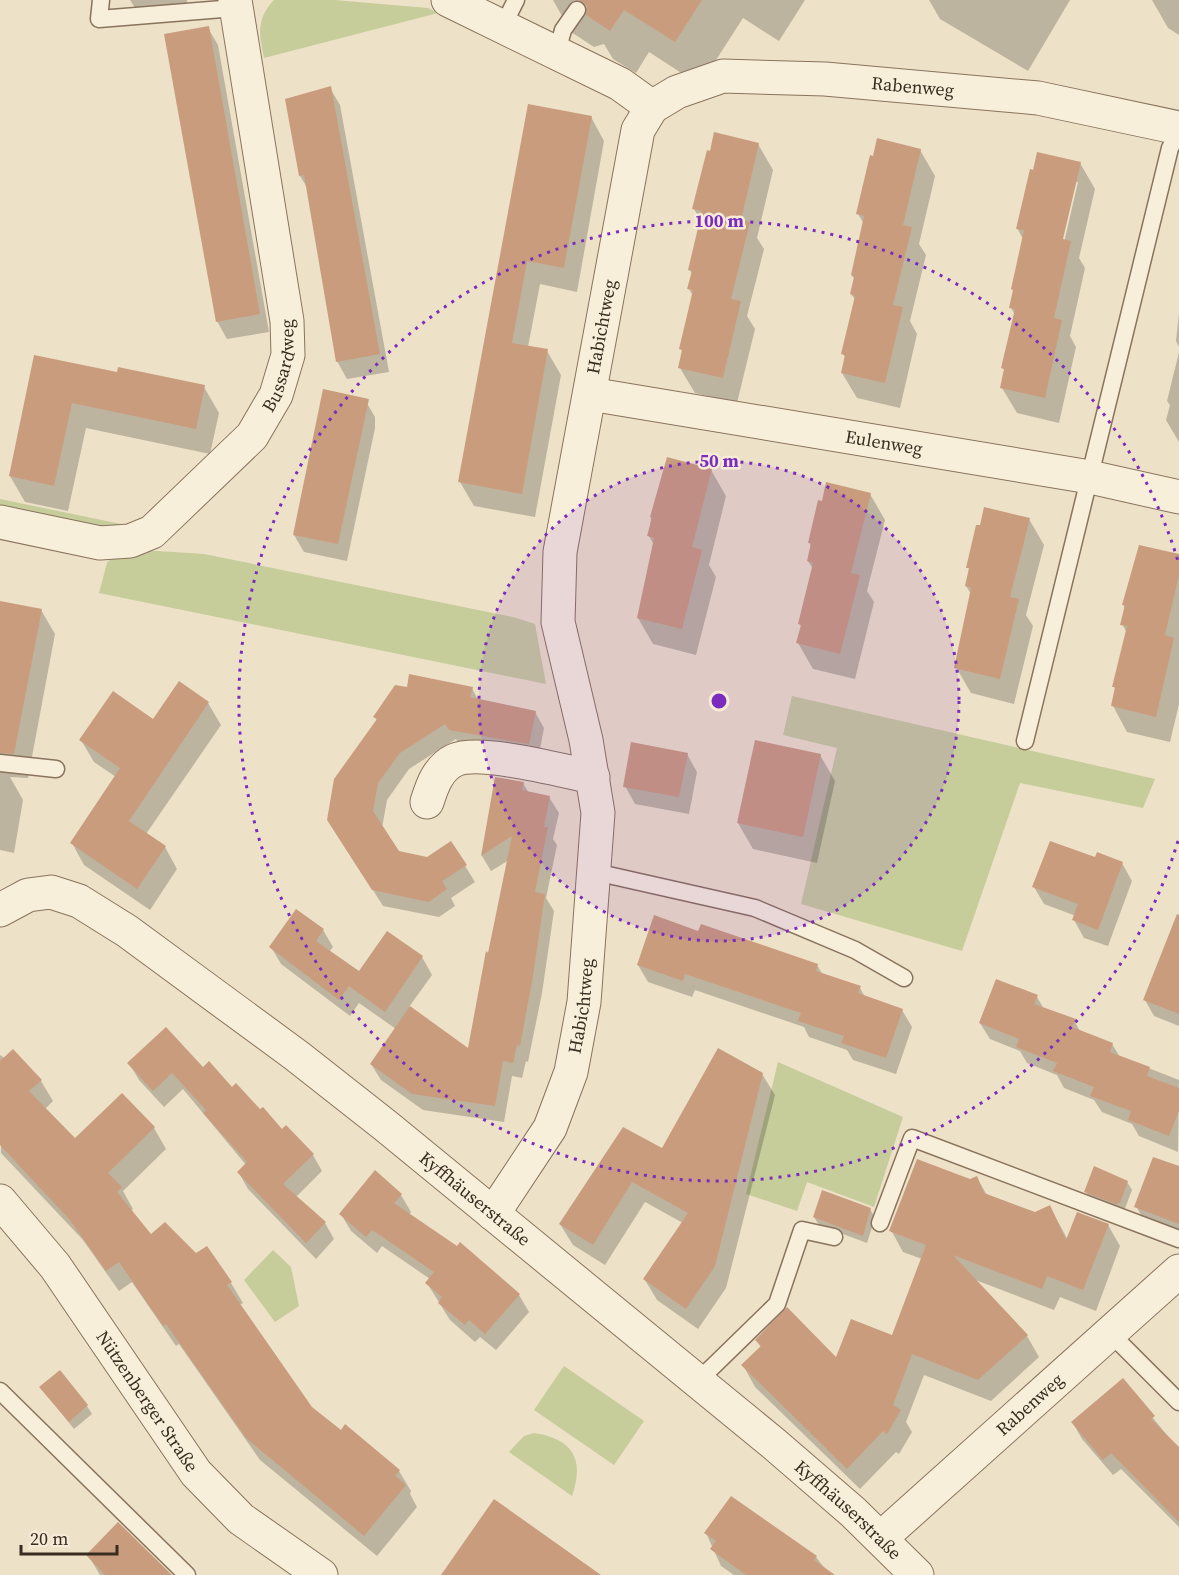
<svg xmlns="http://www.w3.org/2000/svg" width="1179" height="1575" viewBox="0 0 1179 1575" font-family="'Source Serif 4',serif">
<rect width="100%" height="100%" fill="#ede1c7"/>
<g fill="#c7cc9b">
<path d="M274,0H334L428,8L438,13L264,58C259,34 256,19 274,0Z"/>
<polygon points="0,499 126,525 131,527 124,533 0,513"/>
<polygon points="142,550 204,554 513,617 535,624 546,684 99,593 107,563 116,552"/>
<polygon points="792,696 1155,779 1143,808 1020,783 962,951 801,904 837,748 783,735"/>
<polygon points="778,1062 903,1117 874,1207 807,1182 797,1211 746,1194"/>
<polygon points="273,1250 291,1267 299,1306 275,1322 244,1280"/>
<polygon points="564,1366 644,1421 614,1465 534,1410"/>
<path d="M534,1433C572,1439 585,1458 572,1496L509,1452L524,1436Z"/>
</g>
<g fill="#0003" fill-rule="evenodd">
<polygon points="130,0 187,0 185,18 139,14"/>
<polygon points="553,0 805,0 779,41 743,18 700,85 649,52 636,73 613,59 604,44 594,47 571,32"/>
<polygon points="929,0 1070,0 1028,71 940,19"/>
<polygon points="1152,0 1179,0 1179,35 1168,28"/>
<polygon points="208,28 218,45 269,332 227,339 217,321"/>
<polygon points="330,88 340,105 389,372 347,379 337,361 308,189 300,176"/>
<polygon points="529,106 591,117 604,141 577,292 540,284 528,347 547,351 561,375 535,517 474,506 460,482"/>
<polygon points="758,144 773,170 757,238 764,249 747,316 755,329 737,403 695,393 680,368 683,353 681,349 693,296 689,289 692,275 690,270 701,221 694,209"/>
<polygon points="920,150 935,176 919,244 926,255 910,321 917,334 900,408 857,398 842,373 846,359 843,354 856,301 851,294 855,280 852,275 864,224 858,214"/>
<path d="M1080,163L1095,189L1079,258L1085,268L1070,336L1076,347L1059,423L1017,413L1002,388L1005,372L1003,368L1015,315L1011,308L1014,293L1012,289L1023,239L1017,228ZM1075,182H1078L1063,247L1060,246Z"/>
<polygon points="1179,313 1179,347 1176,341"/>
<polygon points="1179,352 1179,442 1166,420 1170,405 1167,401"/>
<polygon points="35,357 118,374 204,387 219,413 210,454 86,428 68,511 25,502 10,476"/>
<polygon points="365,400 375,417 375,428 347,561 304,552 294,535"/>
<polygon points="711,470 726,496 709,565 716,577 696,655 653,644 638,618 654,545 649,536 651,517"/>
<polygon points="870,494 885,520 867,591 874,602 855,679 813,669 798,643 802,628 800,624 813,569 808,561 812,547 809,543"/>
<polygon points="1029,519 1044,545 1026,615 1033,626 1014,704 971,693 956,667 971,594 966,586 970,571 968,567"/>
<polygon points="1179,556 1179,704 1170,742 1127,732 1113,706 1116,690 1114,687 1127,633 1122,624 1125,609 1123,605"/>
<polygon points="0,602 41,610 55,634 28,778 10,777 23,800 14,853 0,850"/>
<polygon points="472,688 478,700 535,712 544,728 538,760 460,746 456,739 409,769 387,800 382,828 399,853 427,858 451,843 475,882 451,898 455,906 439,917 383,906 339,836 377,721 375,717"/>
<polygon points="208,703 221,725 146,834 165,847 177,869 150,910 84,865 72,843 116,777 94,762 81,740 153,721"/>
<polygon points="687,754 697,772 689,814 635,804 625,786"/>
<polygon points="820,755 835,781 817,863 753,849 738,823"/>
<polygon points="496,779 523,783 529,793 549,797 559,813 553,839 557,845 546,898 554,911 542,993 528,1062 526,1061 522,1078 512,1076 504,1122 423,1110 381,1080 371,1064 396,1029 359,1003 350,1016 281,964 271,947 323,930 333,947 329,952 360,973 422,957 432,975 409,1007 469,1050 509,860 491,871 482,856"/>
<polygon points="1096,859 1122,863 1132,881 1108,946 1084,938 1074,920 1076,916 1044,904 1034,887"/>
<polygon points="1179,917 1179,1026 1154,1016 1145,1000"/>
<polygon points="699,932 817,965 823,975 860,988 865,997 902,1010 912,1027 896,1074 853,1060 847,1050 809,1037 804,1027 695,990 692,997 648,982 638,965"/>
<polygon points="1037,997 1044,1009 1074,1020 1081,1033 1112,1044 1120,1057 1179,1080 1178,1152 1139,1136 1132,1124 1102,1112 1094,1100 1064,1088 1057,1075 1027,1063 1020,1051 990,1039 980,1023"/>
<polygon points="0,1055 41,1081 53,1101 45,1109 75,1140 122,1095 154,1128 166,1149 123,1191 133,1209 131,1211 151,1236 196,1255 231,1283 243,1303 239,1305 311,1408 341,1432 399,1471 411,1491 410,1494 417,1507 377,1556 260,1460 179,1344 176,1346 132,1282 119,1291 83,1240 1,1153"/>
<polygon points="129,1063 202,1069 232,1089 313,1155 322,1171 296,1197 325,1223 334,1239 316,1259 248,1189 239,1173 246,1165 183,1089 164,1107 139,1080"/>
<polygon points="762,1074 775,1095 726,1288 698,1329 657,1300 645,1280 683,1223 645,1202 605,1265 573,1245 560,1224"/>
<polygon points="1179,1168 1179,1236 1146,1224 1136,1206"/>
<polygon points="977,1178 987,1195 1035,1214 1050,1207 1068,1240 1108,1225 1120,1246 1096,1311 1060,1297 1054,1310 973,1279 1027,1336 1039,1357 991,1401 924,1375 906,1422 912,1432 899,1454 896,1452 860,1489 755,1387 743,1365 761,1348 757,1340 837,1360 892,1337 922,1259 903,1252 891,1230"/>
<polygon points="1127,1182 1132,1190 1124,1211 1091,1200 1086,1192"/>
<polygon points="401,1195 411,1212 409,1215 519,1295 529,1312 496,1350 480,1337 475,1342 450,1320 427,1283 430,1279 382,1246 377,1253 351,1231 341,1214"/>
<polygon points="870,1209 875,1218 867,1243 819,1225 814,1217"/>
<polygon points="1123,1381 1179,1450 1179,1527 1121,1469 1113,1475 1082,1439 1073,1423"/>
<polygon points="41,1388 87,1406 92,1414 74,1429"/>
<polygon points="706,1533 816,1557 830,1575 734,1575 721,1566"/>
<polygon points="88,1555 171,1575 100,1575"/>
</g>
<g fill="#ca9c7e">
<polygon points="579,0 702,0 675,42 624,10 610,31 586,15 587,6"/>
<polygon points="209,26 260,314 216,322 164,34"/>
<polygon points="331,86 380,354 336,362 304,175 299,176 285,99"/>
<polygon points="528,104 592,116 564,268 527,261 512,343 548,349 522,494 458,482"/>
<polygon points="714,132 759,143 741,220 750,222 731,299 741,301 723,378 678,368 682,350 679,349 693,290 687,289 692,271 688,270 702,211 692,209 707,150 710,151"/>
<polygon points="877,138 921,149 903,225 912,227 893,305 903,307 885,383 841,373 845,355 841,354 855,296 850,294 854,277 851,275 864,216 856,214 870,155 873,156"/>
<polygon points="1037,152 1081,162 1063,239 1071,241 1054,318 1062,320 1045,398 1000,388 1004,369 1001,368 1015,309 1009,308 1013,290 1011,289 1024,230 1016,229 1030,169 1033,170"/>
<polygon points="34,355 117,372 118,367 205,385 196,429 72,403 54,486 9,476"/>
<polygon points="323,389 369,399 338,544 293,535"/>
<polygon points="667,457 712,469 692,547 702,550 682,629 637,618 654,538 647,536 652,518 650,517"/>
<polygon points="826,482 871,493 851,573 860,575 840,654 796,643 801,625 798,624 813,563 807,561 811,543 808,543 818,500 822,501"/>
<polygon points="984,507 1030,518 1010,597 1019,599 1000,679 954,668 971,588 965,586 969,568 966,568 976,525 980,525"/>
<polygon points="1139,545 1179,554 1179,575 1165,635 1174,638 1156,717 1111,706 1115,687 1112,687 1127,626 1120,625 1125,605 1122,605"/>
<polygon points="0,601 42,609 14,754 0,753"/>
<polygon points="409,674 473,687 470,697 536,711 529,744 449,730 445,724 400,753 378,783 373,811 399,851 427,857 451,841 467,865 442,881 447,889 429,902 372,890 327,820 334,779 377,719 373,717 395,685 407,687"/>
<polygon points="179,681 209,702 129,821 166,846 137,889 70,843 120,768 79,740 113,691 153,719"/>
<polygon points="755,740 821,754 803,837 737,823"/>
<polygon points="631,742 688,753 679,797 623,787"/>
<polygon points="495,777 524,782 522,790 550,796 544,827 548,827 535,892 545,894 533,976 520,1046 517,1045 513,1063 503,1061 495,1106 412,1094 370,1064 410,1006 468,1048 486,951 488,953 512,836 481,856"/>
<polygon points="1050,841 1095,857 1097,852 1123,862 1098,930 1072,920 1078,904 1032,887"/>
<polygon points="296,909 324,929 316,941 359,971 387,931 423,956 385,1012 349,986 339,1000 269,947"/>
<polygon points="1177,914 1179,915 1179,1014 1143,1000"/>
<polygon points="654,915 698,931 701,924 818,964 816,971 861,986 858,993 903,1009 886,1058 841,1043 844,1036 798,1021 801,1013 685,974 683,981 637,965"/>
<polygon points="996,979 1038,995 1034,1004 1076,1019 1072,1027 1113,1043 1110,1052 1150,1067 1147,1076 1179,1088 1179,1111 1169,1136 1128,1120 1131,1111 1090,1096 1094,1087 1053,1071 1057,1063 1016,1047 1019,1039 979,1023"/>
<polygon points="166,1027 203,1067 209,1061 232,1087 236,1083 260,1109 263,1107 282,1129 286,1125 314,1154 283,1184 326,1222 306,1243 237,1172 247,1162 203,1113 206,1110 172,1073 153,1091 127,1063"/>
<polygon points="718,1048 763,1073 715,1266 686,1309 643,1279 688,1213 632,1182 593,1245 559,1224 623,1127 662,1148"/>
<polygon points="13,1049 42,1080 29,1091 75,1138 122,1093 155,1127 108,1173 122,1187 117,1192 151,1234 165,1222 196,1253 207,1246 232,1282 227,1285 312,1407 341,1430 345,1424 400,1470 395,1476 406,1485 364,1536 246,1438 166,1324 163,1326 119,1262 106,1271 69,1219 0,1145 0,1061"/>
<polygon points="1153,1157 1179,1166 1179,1224 1134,1207"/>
<polygon points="917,1159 970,1179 977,1176 984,1193 1035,1212 1050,1205 1066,1240 1077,1212 1109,1224 1083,1290 1047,1276 1042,1289 953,1255 1028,1335 978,1380 912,1354 893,1405 901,1410 887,1434 883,1431 847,1469 741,1365 761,1346 755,1340 787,1307 836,1357 851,1319 892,1335 926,1245 889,1231"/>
<polygon points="1094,1166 1128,1181 1120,1203 1116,1204 1084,1192"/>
<polygon points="375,1170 402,1194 394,1203 457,1246 460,1242 520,1294 485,1334 469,1320 465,1325 438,1303 442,1297 425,1283 434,1272 372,1230 366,1237 339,1214"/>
<polygon points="822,1190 871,1208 863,1236 813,1217"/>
<polygon points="60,1370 88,1405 69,1422 39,1387"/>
<polygon points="1123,1378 1155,1416 1151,1419 1179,1447 1179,1522 1111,1453 1103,1460 1071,1422"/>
<polygon points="731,1496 817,1556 814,1560 835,1575 746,1575 710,1549 716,1541 704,1533"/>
<polygon points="494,1499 601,1575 441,1575"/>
<polygon points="118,1522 172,1575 105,1575 86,1555"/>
</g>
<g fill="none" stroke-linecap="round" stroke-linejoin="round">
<defs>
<g id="service">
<polyline points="101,0 99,19 235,8"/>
<polyline points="503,26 516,0"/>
<polyline points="557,52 563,30 577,10"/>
<polyline points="1025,741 1170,148 1179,132"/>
<polyline points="0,763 56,769"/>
<polyline points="595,872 755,908 855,950 904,978"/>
<polyline points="880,1223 912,1138 1179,1239"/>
<polyline points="1109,1332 1179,1402"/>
<polyline points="698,1381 777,1304 802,1230 834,1237"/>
<polyline points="0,1391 187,1575"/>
</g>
<g id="minor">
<polyline points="448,0 620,84 652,107"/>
<path id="s1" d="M652,107L677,92L723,76L825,79L1038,98L1179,128"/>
<path id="s2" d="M590,394L1090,477L1179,497"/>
<path id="s3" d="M0,522L100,543L130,541L152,532L252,436L276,395L288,355L287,321L235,0"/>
<path d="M427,802C432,786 438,768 455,760C481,749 562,771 593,777"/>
<path id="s4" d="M0,910L28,895L51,892L79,901L127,931L297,1056L386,1126L773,1443L853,1512L917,1575"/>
<path id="s5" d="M493,1214L550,1128L571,1072L584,1002L598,813L586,740L558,622L560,552L638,130L652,107"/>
<path id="s6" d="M881,1538L1179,1271"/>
</g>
<g id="tertiary">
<path id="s7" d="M0,1201L55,1266L196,1473L241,1519L321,1575"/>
</g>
</defs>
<use href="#service" stroke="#89735d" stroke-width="19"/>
<use href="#minor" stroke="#89735d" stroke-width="35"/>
<use href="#tertiary" stroke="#89735d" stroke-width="35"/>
<use href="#service" stroke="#f8efda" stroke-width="16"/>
<use href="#minor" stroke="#f8efda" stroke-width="33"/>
<use href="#tertiary" stroke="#f8efda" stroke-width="33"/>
</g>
<circle cx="719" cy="701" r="240" fill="#7b2cbf" fill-opacity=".12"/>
<g fill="none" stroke="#7b2cbf" stroke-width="3" stroke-dasharray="3 6">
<circle cx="719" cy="701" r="240"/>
<path d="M1178 841A480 480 0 1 1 1178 561"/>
</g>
<g text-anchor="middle" stroke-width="5" stroke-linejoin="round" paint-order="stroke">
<g font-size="18" fill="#392c20" stroke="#f5ebd6">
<text dy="6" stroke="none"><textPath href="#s1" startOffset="268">Rabenweg</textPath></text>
<text dy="6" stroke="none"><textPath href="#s5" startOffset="918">Habichtweg</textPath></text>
<text dy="6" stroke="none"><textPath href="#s3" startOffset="372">Bussardweg</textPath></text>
<text dy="6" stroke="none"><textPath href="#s2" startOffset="298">Eulenweg</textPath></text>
<text dy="6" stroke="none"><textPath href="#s5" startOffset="230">Habichtweg</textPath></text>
<text dy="6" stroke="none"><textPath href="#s4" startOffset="580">Kyffhäuserstraße</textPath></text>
<text dy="6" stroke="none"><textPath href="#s7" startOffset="249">Nützenberger Straße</textPath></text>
<text dy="6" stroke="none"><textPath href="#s6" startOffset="200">Rabenweg</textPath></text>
<text dy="6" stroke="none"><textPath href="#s4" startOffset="1066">Kyffhäuserstraße</textPath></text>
</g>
</g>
<circle cx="719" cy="701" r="9" fill="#7b2cbf" stroke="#f5ebd6" stroke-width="3"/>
<g font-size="18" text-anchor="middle" font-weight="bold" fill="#7b2cbf" stroke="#f5ebd6" stroke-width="5" stroke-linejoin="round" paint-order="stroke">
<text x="719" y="227">100 m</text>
<text x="719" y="467">50 m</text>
</g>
<path d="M21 1545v9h96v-9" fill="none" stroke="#392c20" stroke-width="3"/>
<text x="30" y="1545" font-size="18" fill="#392c20" stroke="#f5ebd6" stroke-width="4.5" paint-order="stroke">20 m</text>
</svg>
